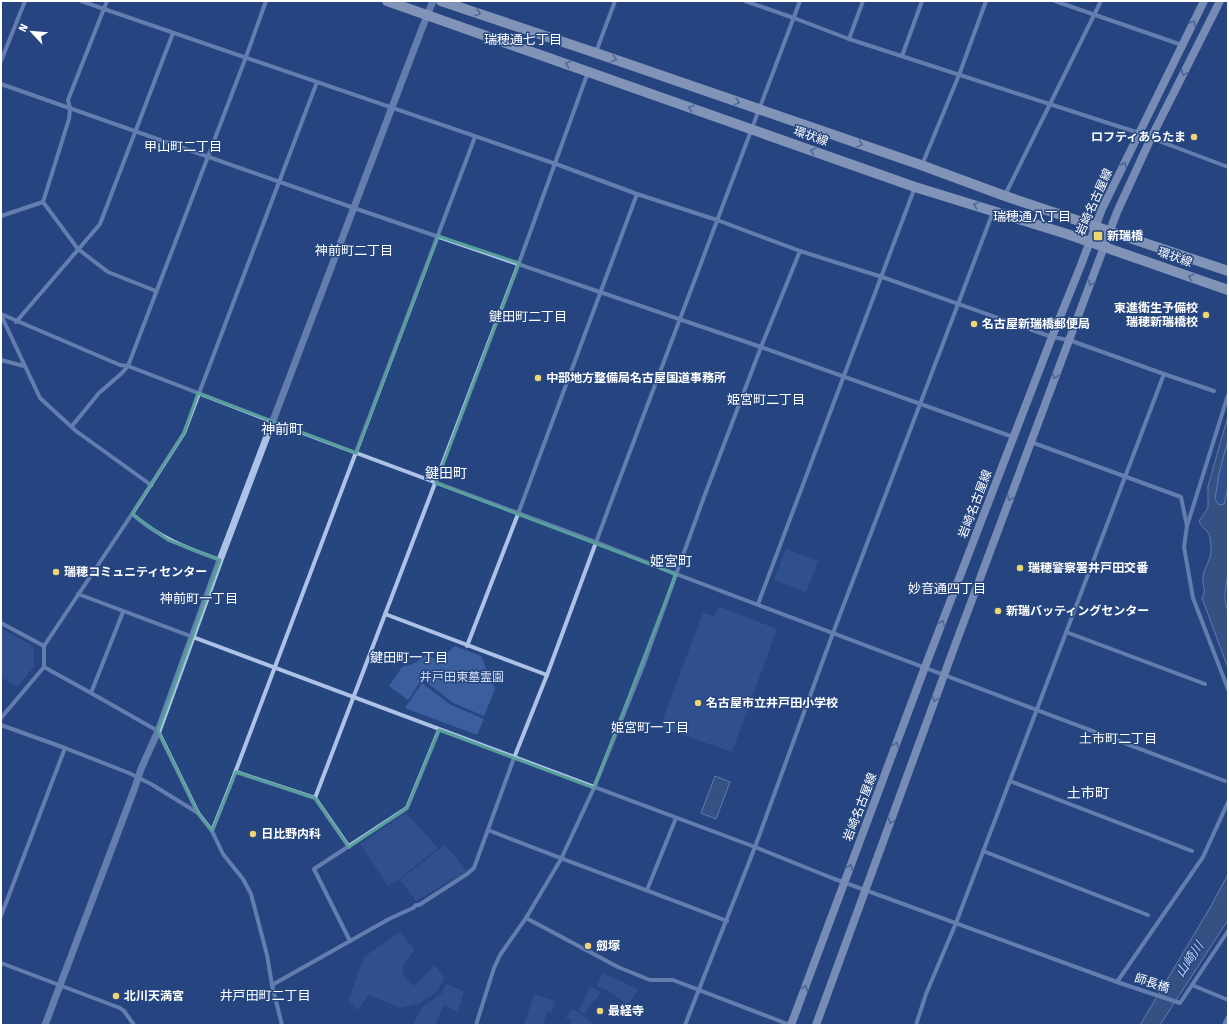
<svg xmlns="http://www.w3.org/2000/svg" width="1229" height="1026" viewBox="0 0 1229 1026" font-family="'Fira Sans','Noto Sans JP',sans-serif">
<rect width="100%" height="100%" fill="#264680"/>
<g fill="#3b5e9e">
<polygon points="1228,439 1228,486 1224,504 1219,505 1216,501 1218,474"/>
<polygon points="786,549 818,561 806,592 774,580"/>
<polygon points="720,607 777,629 732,752 660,727 703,613 714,616"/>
<polygon points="1,628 34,647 34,667 17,687 1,677"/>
<polygon points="455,646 481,656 495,689 484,716 453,703 422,679 408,700 389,686 402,667 415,663 426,655 439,660"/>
<polygon points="422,683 451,705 484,719 477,735 405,708"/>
<polygon points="406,813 438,848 399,879 388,886 360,844"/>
<polygon points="445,845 467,871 416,901 400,880"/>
<polygon points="400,932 415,950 402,967 403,975 414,986 435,965 444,978 438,991 418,1004 401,1008 369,995 358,1010 348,1001 364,957"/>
<polygon points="603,973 639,990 627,1005 609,991 597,986"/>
<polygon points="446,984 464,991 458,1012 444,1005 435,1025 413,1025 422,1007 441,994"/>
<polygon points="590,987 601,992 584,1014 579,1010"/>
<polygon points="534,994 555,1001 551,1013 547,1012 543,1025 524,1025"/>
<polygon points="571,1009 578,1012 595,1025 570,1025 572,1020 566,1018"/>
</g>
<g fill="#475e88" stroke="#a2bce6">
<path d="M1228,416V439L1219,474L1215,499L1216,501L1219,505L1224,504L1228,486C1228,514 1229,542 1228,570C1227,586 1222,596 1228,612V668L1202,598C1207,591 1202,586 1203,578C1203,571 1207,566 1209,560C1212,554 1211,545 1210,538C1209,530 1202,529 1199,521L1208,508V486Z"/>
<polygon points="715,776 730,782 716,819 701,813"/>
<polygon points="1228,874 1228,920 1160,1025 1140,1025 1211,906"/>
</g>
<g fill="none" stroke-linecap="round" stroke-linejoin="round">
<g stroke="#aec2e6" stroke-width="4">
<polyline points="81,1 556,164 637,194 717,220 800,251 882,277 1052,337 1069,340 1164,374 956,923 926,994 916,1025"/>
<polyline points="107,1 68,100 70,109 69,119 43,202 78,249 108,272 156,291"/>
<polyline points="745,1 794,18 849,39 1139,133"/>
<polyline points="1055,1 1182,45"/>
<polyline points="849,39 863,1"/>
<polyline points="596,52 615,1"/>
<polyline points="902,56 922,1"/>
<polyline points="1,61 25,1"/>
<polyline points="1,84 354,208 761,347 1013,437"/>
<polyline points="1151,138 1228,167"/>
<polyline points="922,165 959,75 986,1"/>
<polyline points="1005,195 1101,1"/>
<polyline points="1,216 43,202"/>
<polyline points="1,314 120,365 128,366 273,422 596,542 676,574 1225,781"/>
<polyline points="1,315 40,398 76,431 151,485"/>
<polyline points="16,322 100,224 173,33"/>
<polyline points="1,360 24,366"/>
<polyline points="1164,374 1214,391"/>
<polyline points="1228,395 1187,526 1184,547 1193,598 1228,689"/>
<polyline points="72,426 99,393 122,373 128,366 246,57 266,1"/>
<polyline points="1031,442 1181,497 1187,526"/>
<path d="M132,514C159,538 187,548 220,560"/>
<polyline points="78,594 755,847 832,878 1117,982 1180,1003 1228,931"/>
<polyline points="758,604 915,187"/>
<polyline points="385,614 547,675"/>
<polyline points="1,623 44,646"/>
<polyline points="1066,632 1205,684"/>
<polyline points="467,646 518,514 637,194"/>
<polyline points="44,667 91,693 158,731 198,813"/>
<polyline points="91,693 123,612"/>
<polyline points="1,718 44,667 44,646 132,514 184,433 317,82"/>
<polyline points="1,725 65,748 129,773 151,784 198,813 212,831 223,854 243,879 251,894 267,955 272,985 282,1025"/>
<polyline points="236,772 315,798 349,847"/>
<polyline points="1010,781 1192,851"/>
<polyline points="315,798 519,263 588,72"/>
<path d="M488,830C567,861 647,890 727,921"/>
<polyline points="212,831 230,786 475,137"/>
<polyline points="983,851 1148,915"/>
<polyline points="647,890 676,818"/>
<polyline points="1,916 65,748"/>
<polyline points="526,918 618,967 650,980 673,980 790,1025"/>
<polyline points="350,941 314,869 407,808 439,730"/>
<polyline points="1,963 120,1008 124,1011 134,1025"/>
<polyline points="1117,982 1203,857 1228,802"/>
<polyline points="272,985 389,919 413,908 416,905 419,905 467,874 474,868 514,758 547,675 612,499 800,1"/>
<polyline points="1192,985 1228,1000"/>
<polyline points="476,1025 494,968 500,955 526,918 561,859 594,788 643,666 704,497 761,347 800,251"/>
<polyline points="685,1025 755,847 833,633 993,212"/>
<polyline points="1224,1025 1228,1017"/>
</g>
<polyline stroke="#aec2e6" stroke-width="7" points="45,1025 134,790 141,769 158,731 220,560 421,31 433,1"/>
<g stroke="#d7e2f6" stroke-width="8">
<polyline points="791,1025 925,667 1052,337 1081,265 1102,209 1204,1"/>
<polyline points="816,1025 954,648 1117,212 1151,138 1220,1"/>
</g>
<g stroke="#eff3fd" stroke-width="10">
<polyline points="387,1 915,187 1067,234 1228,290"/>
<polyline points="441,1 596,53 921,165 1005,196 1228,271"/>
</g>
</g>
<defs><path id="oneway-chevron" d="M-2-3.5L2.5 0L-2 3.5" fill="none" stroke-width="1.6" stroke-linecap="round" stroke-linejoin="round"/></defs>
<g stroke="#8094b8">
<use href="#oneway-chevron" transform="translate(478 13) rotate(18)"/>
<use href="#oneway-chevron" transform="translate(614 59) rotate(19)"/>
<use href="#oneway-chevron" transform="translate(568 64) rotate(-161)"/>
<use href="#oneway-chevron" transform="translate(737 102) rotate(19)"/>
<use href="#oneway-chevron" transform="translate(691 108) rotate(-160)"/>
<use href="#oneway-chevron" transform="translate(860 144) rotate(19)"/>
<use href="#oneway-chevron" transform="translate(813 151) rotate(-161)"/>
<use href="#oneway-chevron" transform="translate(976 205) rotate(-163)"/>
<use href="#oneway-chevron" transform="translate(1191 277) rotate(-161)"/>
</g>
<g stroke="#768cb5">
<use href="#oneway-chevron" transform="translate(1193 23) rotate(-64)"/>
<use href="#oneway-chevron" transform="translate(1184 73) rotate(117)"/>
<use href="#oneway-chevron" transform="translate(1124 165) rotate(-64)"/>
<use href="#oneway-chevron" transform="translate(1091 283) rotate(111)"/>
<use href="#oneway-chevron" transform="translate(1055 376) rotate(110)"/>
<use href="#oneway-chevron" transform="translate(1010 498) rotate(111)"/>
<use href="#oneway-chevron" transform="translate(942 623) rotate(-69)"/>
<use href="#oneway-chevron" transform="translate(935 699) rotate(110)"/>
<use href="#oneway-chevron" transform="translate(896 745) rotate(-69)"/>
<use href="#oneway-chevron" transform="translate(891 821) rotate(110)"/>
<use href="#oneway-chevron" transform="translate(850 867) rotate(-69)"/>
<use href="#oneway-chevron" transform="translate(805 988) rotate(-70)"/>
</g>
<path d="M0 0H1229V1026H0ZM438,236L519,263L436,483L676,574L594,788L439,730L407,808L349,847L315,798L236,772L212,831L198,813L158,731L220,560L168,540L132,514L184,433L198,393L356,453Z" fill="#264680" fill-opacity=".55" fill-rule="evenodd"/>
<path fill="none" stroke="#579f9a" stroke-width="3" stroke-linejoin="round" d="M438,236L519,263L436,483L676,574L594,788L439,730L407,808L349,847L315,798L236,772L212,831L198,813L158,731L220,560L168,540L132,514L184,433L198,393L356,453Z"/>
<g fill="#efd673" stroke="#264680" stroke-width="1.5">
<circle cx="1194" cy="137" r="4"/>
<rect x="1093" y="231" width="10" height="10" rx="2"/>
<circle cx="1206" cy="315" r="4"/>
<circle cx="974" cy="324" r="4"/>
<circle cx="538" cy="378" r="4"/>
<circle cx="1020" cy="568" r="4"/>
<circle cx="56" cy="572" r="4"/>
<circle cx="998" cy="611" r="4"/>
<circle cx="698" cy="703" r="4"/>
<circle cx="253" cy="834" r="4"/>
<circle cx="588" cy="946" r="4"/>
<circle cx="116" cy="996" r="4"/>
<circle cx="600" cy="1011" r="4"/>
</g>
<g text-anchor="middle" stroke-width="3" stroke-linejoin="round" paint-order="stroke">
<g font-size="12" fill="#fff" stroke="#264680">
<text transform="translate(811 136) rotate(19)" y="4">環状線</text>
<text transform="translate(1094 202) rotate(-66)" y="4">岩崎名古屋線</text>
<text transform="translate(1175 257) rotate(19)" y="4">環状線</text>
<text transform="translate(975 504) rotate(-69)" y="4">岩崎名古屋線</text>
<text transform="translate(860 807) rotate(-69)" y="4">岩崎名古屋線</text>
<text transform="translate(1152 983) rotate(18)" y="4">師長橋</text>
</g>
<g font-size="12" font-weight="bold" fill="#fff" stroke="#264680" text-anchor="start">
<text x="1186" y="141" text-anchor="end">ロフティあらたま</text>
<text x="1107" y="240">新瑞橋</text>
<text x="1198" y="312" text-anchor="end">東進衛生予備校<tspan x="1198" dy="14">瑞穂新瑞橋校</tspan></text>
<text x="982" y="328">名古屋新瑞橋郵便局</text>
<text x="546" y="382">中部地方整備局名古屋国道事務所</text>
<text x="1028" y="572">瑞穂警察署井戸田交番</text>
<text x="64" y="576">瑞穂コミュニティセンター</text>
<text x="1006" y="615">新瑞バッティングセンター</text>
<text x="706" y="707">名古屋市立井戸田小学校</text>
<text x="261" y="838">日比野内科</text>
<text x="596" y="950">劔塚</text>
<text x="124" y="1000">北川天満宮</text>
<text x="608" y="1015">最経寺</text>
</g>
<g font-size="12" fill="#d1def5" stroke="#264680">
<text x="462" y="681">井戸田東墓霊園</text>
</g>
<g font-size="13" fill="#fff" stroke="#264680">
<text x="523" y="44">瑞穂通七丁目</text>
<text x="183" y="151">甲山町二丁目</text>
<text x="1032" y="221">瑞穂通八丁目</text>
<text x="354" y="255">神前町二丁目</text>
<text x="528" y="321">鍵田町二丁目</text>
<text x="766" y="404">姫宮町二丁目</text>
<text x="947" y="593">妙音通四丁目</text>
<text x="199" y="603">神前町一丁目</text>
<text x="409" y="662">鍵田町一丁目</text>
<text x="650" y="732">姫宮町一丁目</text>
<text x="1118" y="743">土市町二丁目</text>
<text x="265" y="1000">井戸田町二丁目</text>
</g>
<g font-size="13" font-style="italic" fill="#b9ccee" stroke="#264680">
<text transform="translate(1189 959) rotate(-56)" y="5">山崎川</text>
</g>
<g font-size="14" fill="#fff" stroke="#264680">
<text x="282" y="434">神前町</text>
<text x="446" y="478">鍵田町</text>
<text x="671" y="566">姫宮町</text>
<text x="1088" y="798">土市町</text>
</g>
</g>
<rect width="1229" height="1026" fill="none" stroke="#ffffff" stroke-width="4"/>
<g transform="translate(32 32) rotate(296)" stroke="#264680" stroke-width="3" paint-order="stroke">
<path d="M0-3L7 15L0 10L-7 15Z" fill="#ffffff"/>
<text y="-6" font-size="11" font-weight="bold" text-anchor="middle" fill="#ffffff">N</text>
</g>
</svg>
